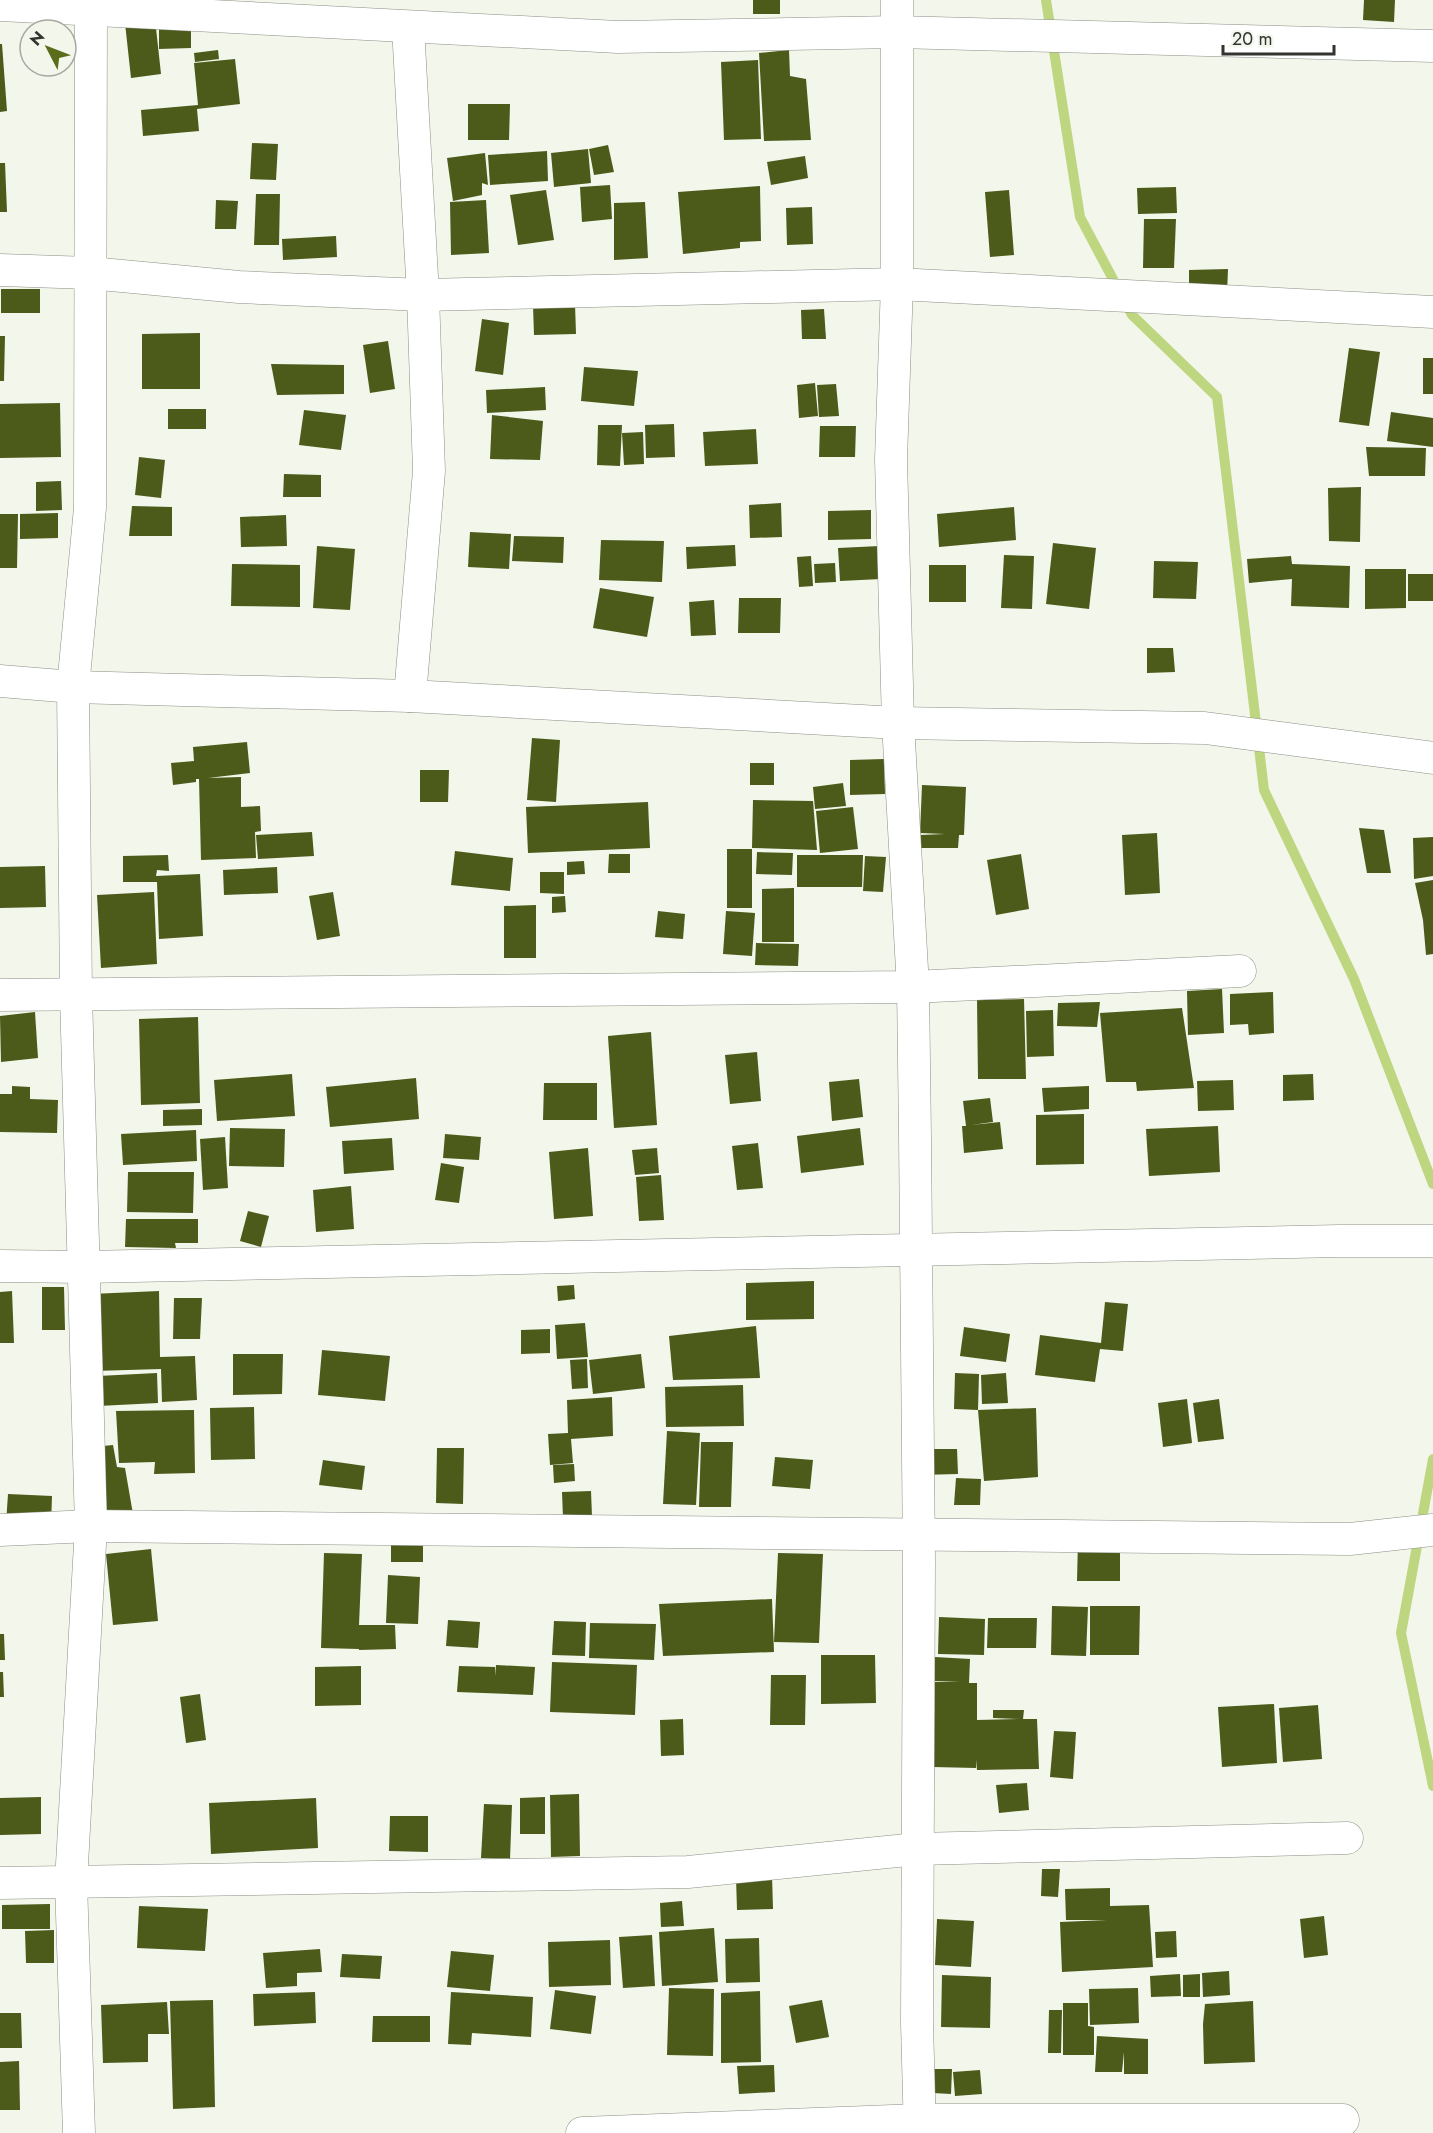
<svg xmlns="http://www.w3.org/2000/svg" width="1433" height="2133" viewBox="0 0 1433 2133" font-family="Jost,sans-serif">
<rect width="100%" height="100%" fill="#f2f6eb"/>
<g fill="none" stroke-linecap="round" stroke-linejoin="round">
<g stroke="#bfd681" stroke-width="10">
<polyline points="1046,0 1080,217 1132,315 1217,397 1264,790 1354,979 1433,1184"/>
<polyline points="1433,1459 1401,1633 1433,1786"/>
</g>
</g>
<g fill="#4c5a1a">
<rect x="753" y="0" width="27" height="14"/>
<polygon points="1364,0 1395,0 1394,22 1363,20"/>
<polygon points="191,18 191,48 159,49 159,19"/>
<polygon points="155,19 161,74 131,78 125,23"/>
<polygon points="0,44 2,44 7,111 0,112"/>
<polygon points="218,50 219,59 195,62 194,53"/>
<polygon points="789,50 790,76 806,79 811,140 764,141 759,53"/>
<polygon points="235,59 240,104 197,109 199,131 143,136 141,110 198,105 194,63"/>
<polygon points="758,60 761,139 724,140 721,62"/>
<polygon points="468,104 510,104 509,140 468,140"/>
<polygon points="252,143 278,144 276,180 250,179"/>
<polygon points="608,145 614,172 594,175 589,149"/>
<polygon points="588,149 591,183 554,187 551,153"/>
<polygon points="547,151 548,181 490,185 488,155"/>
<polygon points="485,153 488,185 482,183 482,195 453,201 447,158"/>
<polygon points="805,156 808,178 771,185 767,162"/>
<polygon points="0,163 5,163 7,212 0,212"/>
<polygon points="610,185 612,219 582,222 580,187"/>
<polygon points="760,186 761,241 740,242 740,248 683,254 678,192"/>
<polygon points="1176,187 1177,213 1138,214 1137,188"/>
<polygon points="546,190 554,240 518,245 510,195"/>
<polygon points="1009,190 1014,255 990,257 985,192"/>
<polygon points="256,194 280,194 279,245 254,245"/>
<polygon points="216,200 238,201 236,229 215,229"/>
<polygon points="486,200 489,253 451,255 450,202"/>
<polygon points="645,202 648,258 614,260 614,203"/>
<polygon points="812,207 813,244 787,245 786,208"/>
<polygon points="1144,219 1176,219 1174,268 1143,268"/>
<polygon points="336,236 337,257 283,260 282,239"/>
<polygon points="1228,269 1227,294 1189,293 1189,270"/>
<rect x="1" y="289" width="39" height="24"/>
<polygon points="575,304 576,334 534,335 533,305"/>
<polygon points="824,309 826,339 802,339 801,310"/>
<polygon points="482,319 509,323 503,375 475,371"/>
<polygon points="200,333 200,389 142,389 142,334"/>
<polygon points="0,336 5,336 4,381 0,381"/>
<polygon points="388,341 395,389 370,393 363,345"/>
<polygon points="1349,348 1380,352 1369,426 1339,422"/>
<rect x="1423" y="358" width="10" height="36"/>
<polygon points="271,364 344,365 344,394 277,395"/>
<polygon points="584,367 638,371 634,406 581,401"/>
<polygon points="815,383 818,416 799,418 797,385"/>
<polygon points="836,384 839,416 819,417 817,385"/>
<polygon points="545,387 546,410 487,413 486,390"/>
<polygon points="60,403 61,457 0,458 0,404"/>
<rect x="168" y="409" width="38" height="20"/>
<polygon points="304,410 346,415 341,450 299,445"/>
<polygon points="1391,412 1433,418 1433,447 1387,441"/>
<polygon points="492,415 543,421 540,460 490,459"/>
<polygon points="674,424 675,457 646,458 645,425"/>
<polygon points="598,425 622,425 620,466 597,465"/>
<polygon points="820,426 856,426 855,457 819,457"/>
<polygon points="756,429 758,464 705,466 703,432"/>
<polygon points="643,432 644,464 624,465 622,433"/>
<polygon points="1366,447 1426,448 1425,476 1369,476"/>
<polygon points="139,457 165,460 161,498 135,495"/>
<polygon points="284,474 321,475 321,497 283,497"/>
<polygon points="61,481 62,510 36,511 36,482"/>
<polygon points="1361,487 1360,542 1329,541 1328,488"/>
<polygon points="781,503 782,537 750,538 749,505"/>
<polygon points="132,506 172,507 172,536 129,536"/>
<polygon points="1014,507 1016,540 939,547 937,514"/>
<polygon points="871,510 871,539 828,540 828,511"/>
<polygon points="58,513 58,538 20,539 20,514"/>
<polygon points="0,514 18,514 17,568 0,568"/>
<polygon points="286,515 287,546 241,547 240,517"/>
<polygon points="470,532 511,534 509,569 468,567"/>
<polygon points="514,536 564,537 563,563 512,561"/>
<polygon points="601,540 664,541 662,582 599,580"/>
<polygon points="1053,543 1096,548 1089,609 1046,604"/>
<polygon points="735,545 736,566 687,569 686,547"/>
<polygon points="317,546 355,549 350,610 313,608"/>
<polygon points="880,546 881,579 840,581 838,548"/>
<polygon points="1004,555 1034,556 1032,609 1001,608"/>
<polygon points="811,556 813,586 799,587 797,557"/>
<polygon points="1291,556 1292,564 1350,566 1349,608 1291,606 1292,579 1249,583 1247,559"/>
<polygon points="1154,561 1198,562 1196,599 1153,598"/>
<polygon points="835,563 836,582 815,583 814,564"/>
<polygon points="232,564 300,565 300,607 231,606"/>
<rect x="929" y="565" width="37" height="37"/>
<polygon points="1365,569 1406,569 1406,608 1365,609"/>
<rect x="1408" y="574" width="25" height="27"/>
<polygon points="600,588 654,597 647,637 593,628"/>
<polygon points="739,598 781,598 780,633 738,633"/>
<polygon points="714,600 716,635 691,636 689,602"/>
<polygon points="1147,648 1173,648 1175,672 1147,673"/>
<polygon points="532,738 560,740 556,802 527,800"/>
<polygon points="247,742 250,773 208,778 241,777 241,807 260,806 261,831 255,832 256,858 201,860 199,779 196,779 196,782 173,785 171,763 194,761 193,747"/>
<polygon points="884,759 885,794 850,795 850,760"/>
<rect x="750" y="763" width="24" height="22"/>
<polygon points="420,770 449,770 448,802 420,802"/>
<polygon points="843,783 846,806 815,809 813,787"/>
<polygon points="922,785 966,787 964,835 959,835 958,848 921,848 920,835 945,834 920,833"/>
<polygon points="753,800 813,801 817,850 752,848"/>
<polygon points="648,802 650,848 528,853 526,807"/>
<polygon points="853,807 858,849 820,853 816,811"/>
<polygon points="1359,828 1384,830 1391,873 1367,873"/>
<polygon points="312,832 314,856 258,859 256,835"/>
<polygon points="1157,833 1160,893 1125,895 1122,835"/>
<polygon points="1433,837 1433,876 1414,879 1413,838"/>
<rect x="727" y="849" width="25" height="59"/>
<polygon points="455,851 513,858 510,891 451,885"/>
<polygon points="757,852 793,853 792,875 756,874"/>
<polygon points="609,854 630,854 630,873 608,873"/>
<polygon points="1021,854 1029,909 996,915 987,860"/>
<polygon points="168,855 169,871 157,870 156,876 200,874 203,936 159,939 157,882 123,882 123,856"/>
<polygon points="797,855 863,855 862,887 797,887"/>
<polygon points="865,856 886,857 883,892 863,891"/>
<polygon points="584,861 585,874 567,875 567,862"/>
<polygon points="45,866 46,907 0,908 0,867"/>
<polygon points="277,867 278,893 224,895 223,870"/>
<polygon points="540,872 564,872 564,894 540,893"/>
<polygon points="1433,880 1433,954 1426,955 1423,920 1415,883"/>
<polygon points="794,888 794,942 762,942 762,889"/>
<polygon points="154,892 157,964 101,968 97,895"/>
<polygon points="333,892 340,936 317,940 309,896"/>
<polygon points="565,896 566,912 552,913 552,897"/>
<polygon points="536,905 536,958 504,958 504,906"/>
<polygon points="658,911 685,914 683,939 655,937"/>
<polygon points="726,911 755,913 752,956 723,954"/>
<polygon points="756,943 799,944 798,966 755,965"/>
<polygon points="1222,989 1224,1033 1188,1035 1187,991"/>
<polygon points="1273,992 1274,1033 1249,1035 1248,1024 1230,1025 1230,994"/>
<polygon points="1024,999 1026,1079 978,1079 977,1000"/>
<polygon points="1100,1002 1097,1027 1057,1026 1058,1003"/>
<polygon points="1182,1008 1194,1088 1137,1091 1136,1082 1106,1082 1100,1013"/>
<polygon points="1053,1010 1054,1056 1027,1057 1026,1011"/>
<polygon points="35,1012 38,1058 1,1062 0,1016"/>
<polygon points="198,1017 200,1103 141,1105 139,1019"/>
<polygon points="651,1032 657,1125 614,1128 608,1036"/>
<polygon points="757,1052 761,1101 730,1104 725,1055"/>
<polygon points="292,1074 295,1116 217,1121 214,1080"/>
<polygon points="1313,1074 1314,1100 1283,1101 1283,1075"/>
<polygon points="416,1078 419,1119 330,1127 326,1087"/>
<polygon points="859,1079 863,1117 832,1121 829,1082"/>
<polygon points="1233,1080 1234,1110 1198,1111 1197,1081"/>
<polygon points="544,1083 597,1083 597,1120 543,1120"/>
<polygon points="12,1086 30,1087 30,1099 58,1100 57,1133 0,1132 0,1094 12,1094"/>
<polygon points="1089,1086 1089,1109 1044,1112 1042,1088"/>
<polygon points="990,1098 993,1122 971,1125 1000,1122 1003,1149 964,1153 962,1126 966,1126 963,1101"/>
<polygon points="202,1109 202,1125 163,1126 163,1110"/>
<polygon points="1084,1114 1084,1164 1036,1165 1036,1115"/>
<polygon points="1218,1126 1220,1172 1149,1176 1146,1129"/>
<polygon points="230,1128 285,1129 284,1167 229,1166"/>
<polygon points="860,1128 864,1165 801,1173 797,1136"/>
<polygon points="196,1130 197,1161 123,1165 121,1134"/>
<polygon points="445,1134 481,1137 479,1160 443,1158"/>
<polygon points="225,1137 228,1188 203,1190 200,1139"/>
<polygon points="392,1138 394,1170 344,1174 342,1141"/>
<polygon points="758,1143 763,1188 737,1190 732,1146"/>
<polygon points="588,1148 593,1216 554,1219 549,1152"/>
<polygon points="657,1148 659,1173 635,1175 632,1150"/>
<polygon points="441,1163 464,1167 459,1203 435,1200"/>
<polygon points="128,1172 194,1172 193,1213 127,1212"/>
<polygon points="661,1175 664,1220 639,1221 636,1177"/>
<polygon points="351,1186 354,1229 316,1232 313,1190"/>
<polygon points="248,1211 269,1216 261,1247 240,1241"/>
<polygon points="126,1219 198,1219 198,1243 175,1243 176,1248 125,1247"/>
<polygon points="814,1281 814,1319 746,1320 746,1283"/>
<polygon points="574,1285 575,1299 558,1301 557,1286"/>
<polygon points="42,1287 64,1287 65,1330 42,1330"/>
<polygon points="12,1291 14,1343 0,1343 0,1292"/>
<polygon points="159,1291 160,1357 195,1356 197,1400 162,1402 161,1369 94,1371 91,1294"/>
<polygon points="174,1298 202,1298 200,1339 173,1339"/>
<polygon points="1105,1302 1128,1304 1123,1351 1100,1349 1095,1382 1035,1375 1040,1335 1101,1343"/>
<polygon points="585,1323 588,1357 557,1359 555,1325"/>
<polygon points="756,1326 760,1378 673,1380 669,1336"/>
<polygon points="964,1327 1010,1334 1006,1362 960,1356"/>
<polygon points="550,1329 550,1353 521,1354 521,1330"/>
<polygon points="322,1350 390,1356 385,1401 318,1395"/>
<polygon points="233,1354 283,1354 282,1394 233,1395"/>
<polygon points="641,1354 645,1388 593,1394 589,1360"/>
<polygon points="587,1359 588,1388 572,1389 570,1360"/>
<polygon points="157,1373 158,1403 98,1406 98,1376"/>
<polygon points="955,1373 979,1374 978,1410 954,1409"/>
<polygon points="1006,1373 1008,1403 982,1404 981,1375"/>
<polygon points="743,1385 744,1426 666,1427 665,1387"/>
<polygon points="612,1397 613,1436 571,1439 573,1463 550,1465 548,1434 568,1433 567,1400"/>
<polygon points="1187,1399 1192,1443 1163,1447 1158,1403"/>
<polygon points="1219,1399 1224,1439 1198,1442 1193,1403"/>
<polygon points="254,1407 255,1459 211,1460 210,1408"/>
<polygon points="1036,1408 1038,1477 984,1481 978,1410"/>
<polygon points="194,1410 195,1473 154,1474 155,1462 119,1463 116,1411"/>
<polygon points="667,1431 700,1433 696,1505 663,1504"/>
<polygon points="701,1442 733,1442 731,1507 699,1507"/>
<polygon points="113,1445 117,1467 125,1468 133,1514 97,1516 93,1447"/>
<polygon points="437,1448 464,1448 463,1504 436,1503"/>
<polygon points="919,1449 957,1449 958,1474 919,1475"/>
<polygon points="775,1457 813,1460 810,1489 772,1486"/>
<polygon points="323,1460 365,1466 362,1490 319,1485"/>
<polygon points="574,1464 575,1481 554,1483 553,1465"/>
<polygon points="956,1478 981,1479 980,1505 954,1505"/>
<polygon points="591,1491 592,1516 563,1518 562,1492"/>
<polygon points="8,1494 52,1496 51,1526 6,1524"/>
<polygon points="1078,1540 1120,1540 1120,1581 1077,1581"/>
<rect x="391" y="1543" width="32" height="19"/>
<polygon points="151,1549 158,1621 113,1625 106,1554"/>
<polygon points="324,1553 362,1554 359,1625 395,1625 396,1649 359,1650 359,1643 359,1649 321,1648"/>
<polygon points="778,1553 823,1554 819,1643 774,1642"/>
<polygon points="388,1575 420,1577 418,1624 386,1623"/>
<polygon points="772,1599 774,1652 663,1656 659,1604"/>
<polygon points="1052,1606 1088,1607 1086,1656 1051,1655"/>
<polygon points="1090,1606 1140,1606 1139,1655 1090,1655"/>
<polygon points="939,1617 985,1619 984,1655 938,1654"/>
<polygon points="988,1618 1037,1618 1036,1648 987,1648"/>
<polygon points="448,1620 480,1622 478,1648 446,1646"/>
<polygon points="554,1621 586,1622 585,1656 552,1655"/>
<polygon points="590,1623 656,1624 654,1660 589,1658"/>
<polygon points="0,1634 4,1634 5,1660 0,1660"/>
<polygon points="821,1655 875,1655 876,1703 821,1704"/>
<polygon points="935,1657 970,1659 969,1683 977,1683 977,1720 1020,1719 993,1718 993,1710 1024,1710 1023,1719 1037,1719 1039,1769 977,1770 976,1760 976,1768 933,1767 935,1682 960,1682 933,1681"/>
<polygon points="552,1662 637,1665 635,1715 550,1712"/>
<polygon points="496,1665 535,1667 533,1695 457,1692 459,1666 495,1667 495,1676"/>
<polygon points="361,1666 361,1705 315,1706 315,1667"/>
<polygon points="0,1672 3,1672 4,1697 0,1697"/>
<polygon points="771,1675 806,1675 805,1725 770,1725"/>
<polygon points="200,1694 206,1740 186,1743 180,1697"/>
<polygon points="1274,1704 1277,1763 1222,1767 1218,1707"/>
<polygon points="1318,1705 1322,1759 1283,1762 1279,1708"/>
<polygon points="683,1719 684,1755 661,1756 660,1720"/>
<polygon points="1054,1731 1076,1732 1073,1779 1050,1777"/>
<polygon points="1027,1783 1029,1810 999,1813 996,1785"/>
<polygon points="579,1794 580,1856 551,1857 550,1795"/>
<polygon points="41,1797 41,1834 0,1835 0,1798"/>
<polygon points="545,1797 545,1834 520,1834 520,1798"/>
<polygon points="316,1798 318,1848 211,1854 209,1803"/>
<polygon points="484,1804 512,1805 510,1859 481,1858"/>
<polygon points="390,1816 428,1816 428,1852 389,1851"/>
<polygon points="1042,1869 1060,1869 1058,1897 1041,1896"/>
<polygon points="772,1875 773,1909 737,1910 736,1877"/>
<polygon points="1110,1888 1110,1906 1149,1905 1153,1967 1062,1972 1060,1922 1107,1920 1066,1920 1065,1889"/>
<polygon points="682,1901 684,1926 661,1927 660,1903"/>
<polygon points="50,1904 50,1929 2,1929 2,1905"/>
<polygon points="139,1906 208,1909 205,1951 137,1948"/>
<polygon points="1324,1916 1328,1955 1304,1958 1300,1919"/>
<polygon points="937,1919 974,1921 971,1967 935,1965"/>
<polygon points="714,1928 718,1982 662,1986 659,1932"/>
<polygon points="54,1930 54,1963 26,1963 25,1931"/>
<polygon points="1176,1931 1177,1957 1156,1958 1155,1932"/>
<polygon points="652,1935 655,1986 623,1988 619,1937"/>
<polygon points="759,1938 760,1982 726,1983 725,1939"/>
<polygon points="610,1940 611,1985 549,1987 548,1942"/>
<polygon points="320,1949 322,1972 297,1973 297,1986 266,1988 263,1953"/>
<polygon points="451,1951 494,1955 490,1991 447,1987"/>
<polygon points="342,1954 382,1956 380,1979 340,1977"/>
<polygon points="1229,1971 1230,1995 1203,1997 1202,1973"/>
<polygon points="1180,1974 1181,1996 1151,1997 1150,1976"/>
<polygon points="1200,1974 1200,1997 1183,1997 1183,1975"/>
<polygon points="942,1975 991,1977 990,2028 941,2027"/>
<polygon points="669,1988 714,1989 713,2056 667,2055"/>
<polygon points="1138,1988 1139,2023 1090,2025 1089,1989"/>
<polygon points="555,1990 596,1996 591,2034 550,2029"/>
<polygon points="760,1991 761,2062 721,2063 721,1993"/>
<polygon points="315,1992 316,2023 254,2026 253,1994"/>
<polygon points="451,1992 533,1997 531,2037 472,2033 471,2045 448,2044"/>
<polygon points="213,2000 215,2107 173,2109 170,2001"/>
<polygon points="822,2000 829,2037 796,2043 789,2006"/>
<polygon points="1253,2001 1255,2062 1204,2064 1203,2024 1205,2004"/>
<polygon points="167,2002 169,2034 148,2034 148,2062 103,2063 101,2005"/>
<polygon points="1063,2003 1088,2003 1088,2026 1094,2027 1094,2055 1063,2055"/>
<polygon points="1049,2010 1062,2010 1061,2053 1048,2053"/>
<polygon points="0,2013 21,2013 22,2048 0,2048"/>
<polygon points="373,2016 430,2016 430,2042 372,2042"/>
<polygon points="1097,2036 1148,2039 1148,2074 1124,2074 1124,2052 1122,2072 1095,2072"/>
<polygon points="19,2061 20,2110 0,2110 0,2062"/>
<polygon points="774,2065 775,2092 739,2094 737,2066"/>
<polygon points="933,2069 952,2069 951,2094 933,2093"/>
<polygon points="980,2070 982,2094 955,2096 953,2072"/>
</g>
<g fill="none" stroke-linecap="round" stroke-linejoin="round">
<defs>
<g id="minor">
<polyline points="897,0 897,284 891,459 898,723 913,987 915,1136 919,1561 917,2023 920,2133"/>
<polyline points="0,5 618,37 897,32 1433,46"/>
<polyline points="408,27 423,295 429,471 410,696"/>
<polyline points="0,270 90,273 239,287 423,295 897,284 1433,312"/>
<polyline points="0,681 73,687 410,696 898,723 1205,728 1433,758"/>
<polyline points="0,995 913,987 1240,971"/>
<polyline points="0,1266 84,1267 1339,1241 1433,1241"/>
<polyline points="0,1530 91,1526 1350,1539 1433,1530"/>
<polyline points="0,1883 688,1872 917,1849 1347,1838"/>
<polyline points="79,2133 71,1882 91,1526 76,995 73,687 90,508 91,0"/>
<polyline points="582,2133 919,2120 1343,2120"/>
</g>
</defs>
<use href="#minor" stroke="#8b8f85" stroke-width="33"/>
<use href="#minor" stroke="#fff" stroke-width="32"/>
</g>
<g transform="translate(48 48) rotate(312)"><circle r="28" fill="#f2f6eb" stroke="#a5a8a0" stroke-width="1.5"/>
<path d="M0-4.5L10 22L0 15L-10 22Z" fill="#5b6d1b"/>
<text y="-9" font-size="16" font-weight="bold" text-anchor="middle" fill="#32342f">N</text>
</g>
<path d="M1223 45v9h111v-9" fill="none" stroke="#32342f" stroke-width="3"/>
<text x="1232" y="45" font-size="18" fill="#32342f" stroke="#f2f6eb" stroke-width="4.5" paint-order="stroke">20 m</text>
</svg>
